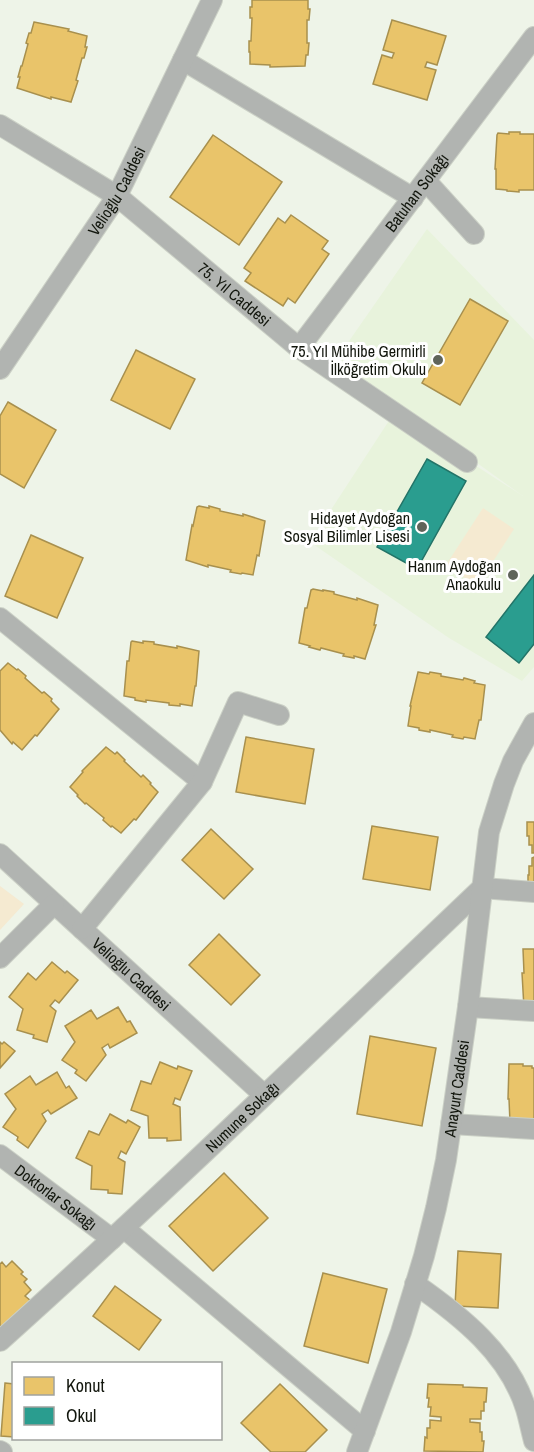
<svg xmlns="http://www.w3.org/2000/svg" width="534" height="1452" viewBox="0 0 534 1452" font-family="'Archivo Narrow',sans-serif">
<rect width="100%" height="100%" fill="#eef4e8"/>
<polygon fill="#e8f3dc" points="427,229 534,340 534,667 522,681 449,638 310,542 394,413 523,496 344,367 340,354"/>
<g fill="#f5ead1">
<polygon points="483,508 514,529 477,586 446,565"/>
<polygon points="0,886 24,904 0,930"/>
</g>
<g fill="#e9c46a" stroke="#a8904e" stroke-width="1.5">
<polygon points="252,0 308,0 308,9 310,9 309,20 307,20 307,43 309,43 308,55 306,55 305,66 270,67 270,65 250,64 250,52 249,52 249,41 251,41 252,18 250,18 250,7 252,7"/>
<polygon points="392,20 446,36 437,65 427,62 425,67 436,70 427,100 373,84 382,55 392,58 394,53 383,50"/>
<polygon points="34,22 69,29 68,31 87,36 85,47 87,47 84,58 82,58 76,80 78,81 71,102 51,97 51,99 17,88 20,77 18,77 21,66 22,66 28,44 26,43 29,33 31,33"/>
<polygon points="509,132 520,132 520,134 534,134 534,190 519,190 519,192 507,191 507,190 496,189 496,169 495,169 497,135 498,133 509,134"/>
<polygon points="213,135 282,182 239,245 170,197"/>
<polygon points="291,215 328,241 322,249 329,254 295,303 288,298 283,306 245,281 251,273 244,268 278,218 285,223"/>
<polygon points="470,299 508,321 460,405 422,383"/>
<polygon points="136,350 195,379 170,429 111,400"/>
<polygon points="8,402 56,430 24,488 0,474 0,416"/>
<polygon points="199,506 209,508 209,506 220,509 220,511 243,516 243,514 265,521 259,556 257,555 253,575 242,573 241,574 230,572 231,570 208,565 208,567 186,560 192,525 193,526 197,507"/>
<polygon points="31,535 83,558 57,618 5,596"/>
<polygon points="313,589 323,591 323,590 334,592 334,594 357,600 357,598 378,605 374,625 376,625 365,659 354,656 354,658 343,656 344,654 321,648 320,650 309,647 310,646 299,643 305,608 307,608 311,590"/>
<polygon points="132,641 143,643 143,641 154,642 154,644 177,648 177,646 199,651 196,686 195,686 192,706 180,704 180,706 169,705 169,703 146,700 146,702 135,700 135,698 124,696 127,661 129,661 131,642"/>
<polygon points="8,663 17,670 18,669 26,676 25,678 42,693 44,692 52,699 51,701 59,709 37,736 35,735 22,750 13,742 12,744 0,730 0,671"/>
<polygon points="418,672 429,674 430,672 441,674 441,676 463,680 464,678 475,681 474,683 485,685 481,720 479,720 475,739 464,737 463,739 452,737 453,735 430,730 430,732 419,730 419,728 408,726 411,706 410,706"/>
<polygon points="246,737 314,749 305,804 236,792"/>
<polygon points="106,747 115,754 117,752 125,760 124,761 141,777 143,775 151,783 150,784 158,792 136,820 134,819 121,833 112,826 111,827 103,820 104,818 86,803 85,804 77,796 78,795 70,787 83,772 82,771"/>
<polygon points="527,822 534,822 534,853 532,853 532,845 529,845 529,836 527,836"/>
<polygon points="372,826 438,837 430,890 363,879"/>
<polygon points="211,829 253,869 224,899 182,860"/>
<polygon points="534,857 534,889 528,889 528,875 529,875 529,866 532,866 532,858"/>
<polygon points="219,934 260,975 231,1005 189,965"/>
<polygon points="523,949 534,949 534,1008 524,1008 522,973 524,973"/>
<polygon points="52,962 65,973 67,971 78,980 59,1003 55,1000 50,1006 56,1011 47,1042 33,1038 34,1035 17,1030 23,1009 9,997 28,973 36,980"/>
<polygon points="118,1007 127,1022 130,1021 137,1033 110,1048 108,1044 102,1048 106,1055 86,1081 75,1073 77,1070 62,1060 75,1042 65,1026 91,1010 97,1019"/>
<polygon points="370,1036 436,1048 422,1126 357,1114"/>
<polygon points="0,1042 2,1044 4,1042 15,1051 0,1068"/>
<polygon points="160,1062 177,1069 178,1066 192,1071 180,1100 175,1098 173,1104 180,1107 181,1140 167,1141 167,1138 149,1138 148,1116 131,1110 141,1081 151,1084"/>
<polygon points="509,1064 523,1064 523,1066 532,1066 532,1068 534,1068 534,1119 533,1119 533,1121 510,1123 509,1099 508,1099"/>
<polygon points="57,1072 66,1088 69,1086 77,1098 51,1114 48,1110 42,1114 46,1121 28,1148 17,1140 18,1137 3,1127 16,1109 5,1094 30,1076 36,1085"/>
<polygon points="110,1114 126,1123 128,1120 140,1127 126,1154 121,1151 118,1158 125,1162 122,1194 108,1193 108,1190 91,1189 92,1166 76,1158 89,1131 99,1135"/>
<polygon points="224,1173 268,1218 213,1271 169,1226"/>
<polygon points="458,1251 501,1254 498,1308 455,1306"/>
<polygon points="12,1261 23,1272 21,1274 27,1279 24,1282 31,1290 25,1296 31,1301 0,1331 0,1264 2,1262 6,1267"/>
<polygon points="323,1273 387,1289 368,1363 304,1346"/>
<polygon points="115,1286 161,1320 139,1350 93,1316"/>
<polygon points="5,1383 14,1384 14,1437 1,1436"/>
<polygon points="280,1384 327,1430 305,1452 271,1452 241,1423"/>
<polygon points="428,1384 463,1385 463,1387 487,1388 486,1402 484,1402 484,1411 481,1411 481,1419 470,1419 470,1422 480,1423 480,1432 482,1432 482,1441 484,1441 483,1452 424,1451 425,1437 427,1438 427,1428 430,1428 430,1420 441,1421 441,1417 430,1416 431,1407 428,1407 429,1398 427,1398"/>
</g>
<g fill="#2a9d8f" stroke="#237468" stroke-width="1.5">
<polygon points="427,459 466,481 417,569 377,547"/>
<polygon points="534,575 534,644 519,663 486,637"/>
</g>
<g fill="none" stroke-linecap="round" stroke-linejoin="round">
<defs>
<g id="street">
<polyline points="183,60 413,198"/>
<path id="s1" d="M0,125L117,196L299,348L467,462"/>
<polyline points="426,181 474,234"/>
<path id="s2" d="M299,348L534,37"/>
<path id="s3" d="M0,369L117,196L212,0"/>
<polyline points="0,618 202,782"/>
<path id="s4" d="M0,854L264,1095"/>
<polyline points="82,929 202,782 238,702 279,715"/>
<polyline points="0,958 54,904"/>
<polyline points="468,1007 534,1011"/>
<polyline points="451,1124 534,1129"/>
<path id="s5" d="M0,1155L112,1239"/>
<polyline points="124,1228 365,1431"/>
<path d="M415,1284C461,1316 509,1354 526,1409C529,1419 531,1430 534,1441"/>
<path id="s6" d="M0,1341C164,1194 322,1040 482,888L534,892"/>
<polyline points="0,1451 2,1452"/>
<path id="s7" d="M357,1452L401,1332L424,1256L436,1208L446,1160L468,1007L489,832L504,784L513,761L534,723"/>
</g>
</defs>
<use href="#street" stroke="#cbd0c6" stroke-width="22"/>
<use href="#street" stroke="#b1b4b1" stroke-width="20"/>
</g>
<g fill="#5f645a" stroke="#fff" stroke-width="2">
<circle cx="438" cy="360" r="6"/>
<circle cx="422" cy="527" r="6"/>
<circle cx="513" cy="575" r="6"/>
</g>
<g text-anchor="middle" stroke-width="6" stroke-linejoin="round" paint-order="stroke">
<g font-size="16" fill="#12160d" stroke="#fff">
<text dy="6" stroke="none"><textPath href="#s3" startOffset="213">Velioğlu Caddesi</textPath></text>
<text dy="6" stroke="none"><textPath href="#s2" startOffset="195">Batuhan Sokağı</textPath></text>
<text dy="6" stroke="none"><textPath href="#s1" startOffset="290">75. Yıl Caddesi</textPath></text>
<text dy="6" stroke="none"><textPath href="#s4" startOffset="178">Velioğlu Caddesi</textPath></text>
<text dy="6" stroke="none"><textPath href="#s7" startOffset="378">Anayurt Caddesi</textPath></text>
<text dy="6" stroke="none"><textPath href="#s6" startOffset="330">Numune Sokağı</textPath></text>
<text dy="6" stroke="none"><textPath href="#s5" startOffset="70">Doktorlar Sokağı</textPath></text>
</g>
<g font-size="16" fill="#12160d" stroke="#fff" text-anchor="end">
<text x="426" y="357">75. Yıl Mühibe Germirli<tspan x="426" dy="18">İlköğretim Okulu</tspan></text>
<text x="410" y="524">Hidayet Aydoğan<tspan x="410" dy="18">Sosyal Bilimler Lisesi</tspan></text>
<text x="501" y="572">Hanım Aydoğan<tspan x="501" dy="18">Anaokulu</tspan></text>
</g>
</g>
<rect x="12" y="1362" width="210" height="78" fill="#ffffff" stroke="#a0a29e" stroke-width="1.5"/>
<rect x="24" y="1377" width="30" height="18" fill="#e9c46a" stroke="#a0a29e" stroke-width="1.5"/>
<text x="66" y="1392" font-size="18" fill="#12160d">Konut</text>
<rect x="24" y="1407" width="30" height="18" fill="#2a9d8f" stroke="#a0a29e" stroke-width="1.5"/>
<text x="66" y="1422" font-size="18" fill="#12160d">Okul</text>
</svg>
